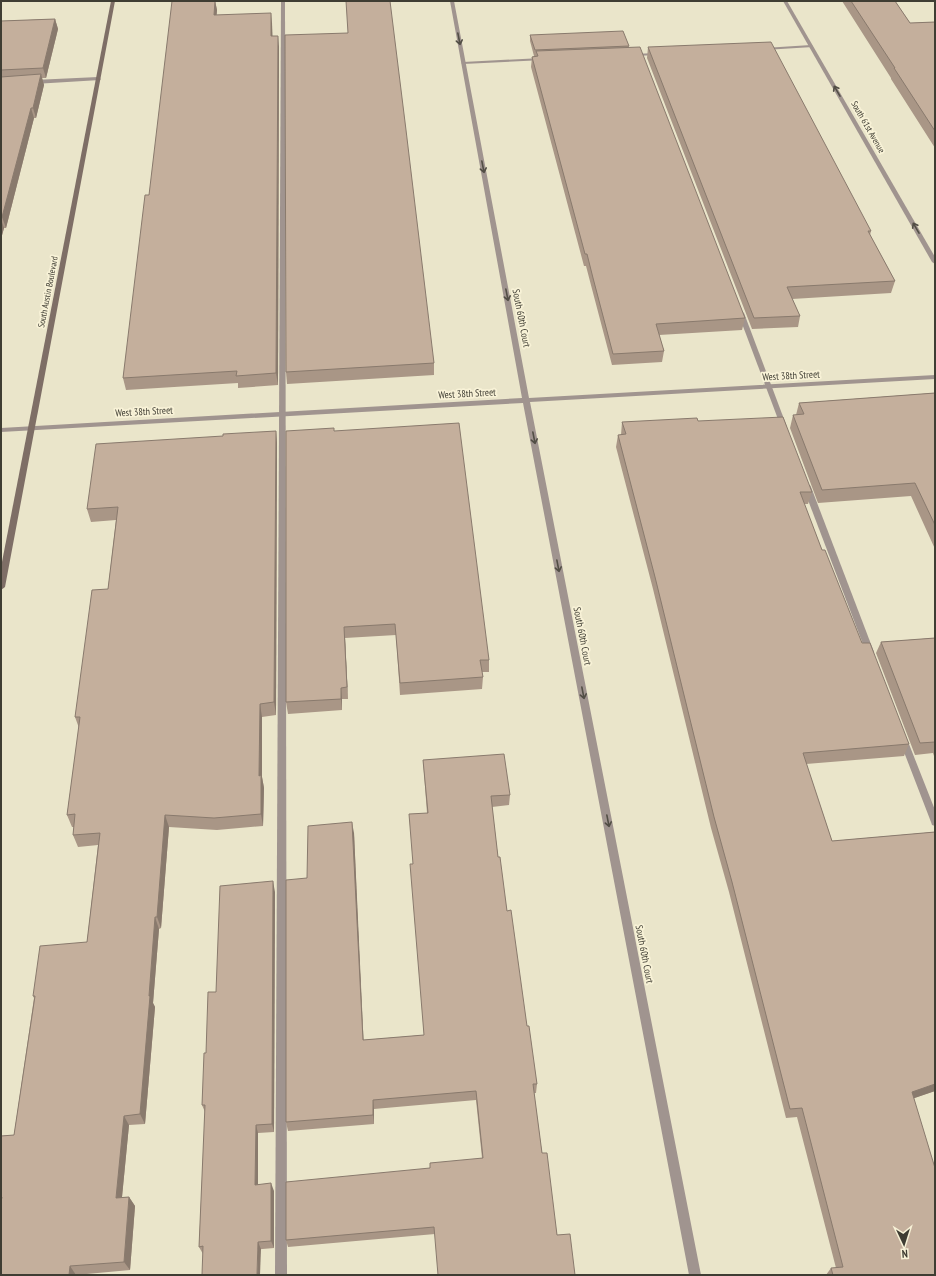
<svg xmlns="http://www.w3.org/2000/svg" width="936" height="1276" viewBox="0 0 936 1276" font-family="'PT Sans Narrow',sans-serif">
<rect width="100%" height="100%" fill="#eae5ca"/>
<g fill="none" stroke-linecap="round" stroke-linejoin="round">
<g fill="#a0948f" fill-rule="evenodd">
<polygon points="281,1 285,1 287,1275 275,1275"/>
<polygon points="811,45 813,46 813,47 764,50 762,49 764,48"/>
<polygon points="658,53 660,53 660,55 632,56 630,55 632,54"/>
<polygon points="542,58 544,58 544,60 463,64 461,63 463,62"/>
<polygon points="98,77 101,79 100,80 34,84 31,82 34,80"/>
<polygon points="741,311 744,313 787,427 786,429 784,429 781,427 738,313"/>
<polygon points="804,485 810,485 811,487 874,652 873,654 867,654 866,652 803,487"/>
<polygon points="903,736 906,737 907,739 935,810 935,826 932,825 931,822 899,739 900,737"/>
</g>
<g fill="#a0948f" fill-rule="evenodd">
<polygon points="450,1 454,1 529,398 935,375 935,379 530,402 701,1275 689,1275 523,403 1,432 1,428 522,398"/>
<polygon points="783,1 787,1 935,257 935,264 932,262"/>
</g>
<polygon fill="#7e6e66" fill-rule="evenodd" points="111,1 115,1 5,587 1,590 1,567"/>
</g>
<g fill="#a99686">
<polygon points="215,1 217,10 216,15 272,23 272,36 279,47 278,385 238,388 238,383 126,390 123,378 149,195"/>
<polygon points="842,1 895,1 910,23 935,22 935,148 891,79 891,78"/>
<polygon points="55,19 58,29 46,78 42,78 44,85 36,118 34,118 6,228 4,228 1,239 1,21"/>
<polygon points="348,33 434,363 434,375 287,384 286,372"/>
<polygon points="530,35 629,46 629,47 745,318 742,330 659,335 664,351 662,362 612,365 592,289 586,266 584,266 531,67 532,57 534,56 530,41"/>
<polygon points="648,47 871,231 870,235 895,281 891,293 792,299 800,316 798,327 752,329 647,58"/>
<polygon points="935,393 935,549 911,496 818,503 790,428 793,415 796,415 799,403"/>
<polygon points="698,421 812,492 808,504 804,504 822,550 862,643 909,744 904,756 806,764 832,841 935,832 935,1091 914,1098 935,1275 826,1275 831,1268 836,1268 797,1117 786,1118 729,892 711,828 653,589 616,447 618,435 621,435 622,422"/>
<polygon points="276,431 277,444 276,715 262,717 262,777 264,788 263,826 217,830 169,827 161,928 159,929 153,1003 155,1007 145,1124 129,1125 122,1197 129,1197 135,1206 130,1270 76,1275 1,1275 1,1136 14,1135 34,998 33,996 87,942 98,845 78,847 73,835 74,827 72,827 67,815 79,728 75,717 108,589 116,520 91,522 87,509 223,436"/>
<polygon points="334,431 489,660 489,672 482,672 483,677 482,689 400,695 396,635 345,638 348,699 342,699 342,710 288,714 286,702"/>
<polygon points="935,638 935,759 933,753 915,755 876,653 881,642"/>
<polygon points="423,760 510,795 509,805 492,807 498,857 507,911 537,1084 536,1093 534,1093 542,1153 557,1235 435,1234 288,1247 286,1240 430,1168 482,1158 476,1100 374,1109 374,1124 288,1131 286,1122 307,878 354,833 363,1040 424,1035 413,864 427,813"/>
<polygon points="275,892 274,1132 258,1133 258,1184 274,1191 274,1248 203,1254 199,1247 205,1112 202,1105 206,1053 216,992"/>
</g>
<g fill="#897a6d">
<polygon points="215,1 217,10 216,26 214,15"/>
<polygon points="271,13 272,23 273,47 271,36"/>
<polygon points="55,19 58,29 46,78 43,68"/>
<polygon points="278,36 279,47 278,385 276,373"/>
<polygon points="41,74 44,85 36,118 33,108"/>
<polygon points="31,108 34,118 6,228 2,217"/>
<polygon points="1,219 4,228 1,239"/>
<polygon points="276,431 277,444 276,715 274,702"/>
<polygon points="344,627 345,638 348,699 347,687"/>
<polygon points="341,688 342,699 342,710 341,699"/>
<polygon points="260,704 262,717 262,777 264,788 263,826 261,814 259,776"/>
<polygon points="165,815 169,827 161,928 157,917"/>
<polygon points="352,822 354,833 364,1050 363,1040"/>
<polygon points="273,881 275,892 274,1132 272,1124"/>
<polygon points="155,917 159,929 153,1003 155,1007 145,1124 140,1114"/>
<polygon points="935,1084 935,1091 906,1101 912,1092"/>
<polygon points="373,1100 374,1109 374,1124 373,1115"/>
<polygon points="124,1116 129,1125 121,1207 116,1198"/>
<polygon points="256,1125 258,1133 258,1193 255,1185"/>
<polygon points="271,1183 274,1191 274,1248 271,1241"/>
<polygon points="129,1197 135,1206 130,1270 124,1262"/>
<polygon points="258,1242 261,1249 260,1275 257,1275"/>
<polygon points="70,1266 76,1275 69,1275"/>
</g>
<g fill="#c4af9c" stroke="#897a6d">
<polygon points="172,1 215,1 214,15 271,13 271,36 278,36 276,373 236,376 237,371 123,378 145,195 149,195"/>
<polygon points="346,1 390,1 406,130 434,363 286,372 285,35 348,33"/>
<polygon points="851,1 895,1 910,23 935,22 935,131 894,68 895,68"/>
<polygon points="55,19 43,68 1,70 1,21"/>
<polygon points="623,31 629,46 535,50 530,35"/>
<polygon points="771,42 871,231 868,231 895,281 787,287 800,316 754,318 648,47"/>
<polygon points="640,47 745,318 656,324 664,351 613,354 593,278 587,254 585,254 532,57 538,56 536,51"/>
<polygon points="41,74 33,108 31,108 2,217 1,217 1,77"/>
<polygon points="935,393 935,525 915,483 822,490 793,415 804,414 799,403"/>
<polygon points="783,417 812,492 800,492 822,550 825,550 862,643 870,643 909,744 803,753 832,841 935,832 935,1084 912,1092 935,1168 935,1275 833,1275 831,1268 843,1267 802,1108 790,1109 732,882 714,817 655,577 618,435 626,434 622,422 697,418 698,421"/>
<polygon points="459,423 489,660 480,660 483,677 400,683 395,624 344,627 347,687 341,688 341,699 286,702 286,431 334,428 334,431"/>
<polygon points="276,431 274,702 260,704 259,776 261,775 261,814 214,818 165,815 157,917 155,917 149,996 150,996 140,1114 124,1116 116,1198 129,1197 124,1262 70,1266 69,1275 1,1275 1,1202 2,1197 1,1197 1,1136 14,1135 35,996 33,996 40,946 87,942 100,833 73,835 75,814 67,815 80,717 75,717 92,590 108,589 118,507 87,509 96,444 223,436 223,434"/>
<polygon points="935,638 935,742 920,743 881,642"/>
<polygon points="504,754 510,795 491,796 498,857 500,857 507,911 511,910 527,1026 529,1026 537,1084 533,1084 542,1153 547,1153 557,1235 570,1234 575,1275 438,1275 434,1227 286,1240 286,1182 430,1168 430,1163 483,1158 476,1091 373,1100 373,1115 286,1122 286,880 307,878 308,826 352,822 363,1040 424,1035 410,864 413,864 409,814 428,813 423,760"/>
<polygon points="273,881 272,1124 256,1125 255,1185 271,1183 271,1241 258,1242 257,1275 202,1275 203,1246 199,1247 205,1105 202,1105 204,1053 206,1053 208,992 216,992 220,886"/>
</g>
<defs><path id="oneway-shaft" d="M-6 0H5M1.5-3L5.5 0L1.5 3" fill="none" stroke-width="1.6" stroke-linecap="round" stroke-linejoin="round"/></defs>
<g stroke="#524e45">
<use href="#oneway-shaft" transform="translate(459 39) rotate(79)"/>
<use href="#oneway-shaft" transform="translate(837 91) rotate(-120)"/>
<use href="#oneway-shaft" transform="translate(483 167) rotate(79)"/>
<use href="#oneway-shaft" transform="translate(916 228) rotate(-120)"/>
<use href="#oneway-shaft" transform="translate(507 295) rotate(79)"/>
<use href="#oneway-shaft" transform="translate(534 438) rotate(79)"/>
<use href="#oneway-shaft" transform="translate(558 566) rotate(79)"/>
<use href="#oneway-shaft" transform="translate(583 693) rotate(79)"/>
<use href="#oneway-shaft" transform="translate(608 821) rotate(79)"/>
</g>
<g text-anchor="middle" stroke-width="3.5" stroke-linejoin="round" paint-order="stroke">
<g font-size="9" fill="#3f3d33" stroke="#f8f2d7">
<text transform="translate(868 127) rotate(60)" y="3">South 61st Avenue</text>
<text transform="translate(48 292) rotate(-79)" y="3">South Austin Boulevard</text>
</g>
<g font-size="10" fill="#3f3d33" stroke="#f8f2d7">
<text transform="translate(522 318) rotate(79)" y="4">South 60th Court</text>
<text transform="translate(791 375) rotate(-3)" y="4">West 38th Street</text>
<text transform="translate(467 393) rotate(-3)" y="4">West 38th Street</text>
<text transform="translate(144 411) rotate(-3)" y="4">West 38th Street</text>
<text transform="translate(583 636) rotate(79)" y="4">South 60th Court</text>
<text transform="translate(645 954) rotate(79)" y="4">South 60th Court</text>
</g>
</g>
<rect width="936" height="1276" fill="none" stroke="#3f3d33" stroke-width="4"/>
<g transform="translate(904 1244) rotate(176)" stroke="#f8f2d7" stroke-width="3" paint-order="stroke">
<path d="M0-3L7 15L0 10L-7 15Z" fill="#3f3d33"/>
<text y="-6" font-size="11" font-weight="bold" text-anchor="middle" fill="#3f3d33">N</text>
</g>
</svg>
